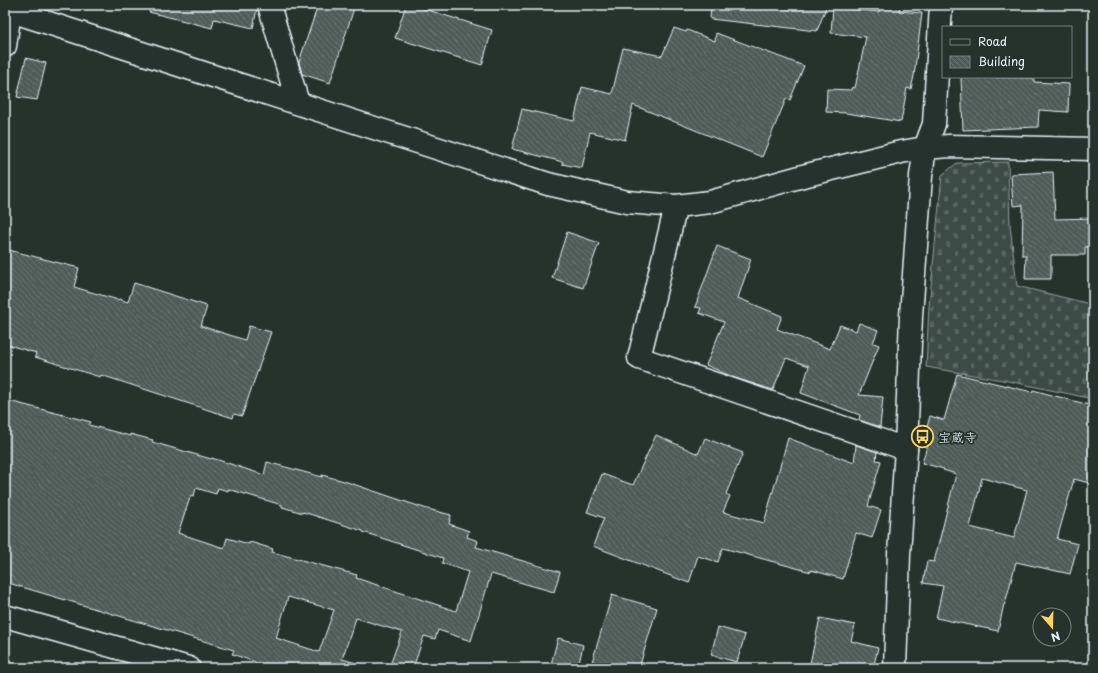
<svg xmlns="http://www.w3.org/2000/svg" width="1098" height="673" viewBox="0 0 1098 673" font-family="'Playpen Sans','Klee One',sans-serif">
<defs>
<pattern id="cemetery-stones" width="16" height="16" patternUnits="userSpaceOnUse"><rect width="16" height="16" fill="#3e4b47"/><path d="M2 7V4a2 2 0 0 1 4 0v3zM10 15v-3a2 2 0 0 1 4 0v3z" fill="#5a6562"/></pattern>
<pattern id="building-back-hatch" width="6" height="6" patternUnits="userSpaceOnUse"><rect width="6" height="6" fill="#505c59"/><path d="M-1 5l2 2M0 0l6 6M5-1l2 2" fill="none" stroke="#697472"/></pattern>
</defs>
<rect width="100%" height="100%" fill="#26332d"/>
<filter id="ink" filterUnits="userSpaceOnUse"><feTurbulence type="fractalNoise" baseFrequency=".025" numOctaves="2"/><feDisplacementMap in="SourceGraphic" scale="8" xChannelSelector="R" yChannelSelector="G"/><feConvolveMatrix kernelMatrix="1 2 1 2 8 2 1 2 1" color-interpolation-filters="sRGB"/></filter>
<g filter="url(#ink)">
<polygon fill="url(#cemetery-stones)" stroke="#939ea0" points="1008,162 1010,225 1017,286 1086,303 1093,308 1093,399 1008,381 926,367 929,306 942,175 957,163"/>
<g fill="url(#building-back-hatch)" stroke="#e8f1f8" fill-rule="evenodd">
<polygon points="150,5 257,5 257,9 253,28 214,19 212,28 149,12"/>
<polygon points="318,5 355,5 330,83 302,74 299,62"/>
<polygon points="406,5 412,5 492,30 482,65 395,38"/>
<polygon points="711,5 827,5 817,31 710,19"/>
<polygon points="880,5 900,6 899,11 922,13 914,76 911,89 907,88 901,122 846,113 826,112 827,89 851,90 852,87 855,88 866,37 831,33 833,7 879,12"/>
<polygon points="674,28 686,32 687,30 715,41 716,33 804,66 790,100 786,99 762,157 633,105 625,140 590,132 582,168 562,164 563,162 512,149 522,109 574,121 582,87 612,94 623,48 662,56"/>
<polygon points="26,58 46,63 37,100 17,97"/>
<polygon points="961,77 1034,78 1034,82 1069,84 1068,112 1039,110 1038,127 963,130"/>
<polygon points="1053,172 1055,219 1093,218 1093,247 1085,247 1085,255 1051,255 1051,279 1025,279 1026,255 1022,255 1023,205 1013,206 1011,174"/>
<polygon points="567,232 599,243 583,288 552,278"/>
<polygon points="717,246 751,259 738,298 782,316 777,329 830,349 840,325 856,331 859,323 878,330 873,343 879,345 859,395 883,397 880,427 859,420 860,415 801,393 809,366 786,358 773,390 735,378 706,365 724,322 699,313 701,308 695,307"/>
<polygon points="5,249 79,268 74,287 118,300 119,299 128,302 134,283 207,306 201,326 245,340 249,326 271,332 242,416 234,414 233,418 101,375 100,377 35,357 36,353 5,344"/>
<path d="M957,374L1032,392L1033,390L1093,406V484L1074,479L1057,539L1078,544L1070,574L1016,562L1005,604H1004L998,631L936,618L943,586L923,583L927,561L934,562L956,474L943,470L944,469L922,463L928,443L923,442L930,416L944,420ZM982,478L1027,490L1014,538L970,527Z"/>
<path d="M5,400L91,422L89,425L130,436V434L153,440L152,442L211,459L212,458L264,475L267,462L322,477V475L344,481L424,508L451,515L449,524L469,531L467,537L478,541L476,547L560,572L554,592L491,574L471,641L438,630L435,639L424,636L413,668H389L402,632L356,618L342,659L356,663L355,668H272L232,654L234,650L5,582ZM196,488L216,494L218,488L228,491V489L282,505V507L303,513V512L363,531V532L443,558L442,563L468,572L456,611L356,578L357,575L272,552L273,549L250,542L249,544L227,538L224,548L178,533L191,495L194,496ZM288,597L334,610L319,652L276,638Z"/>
<polygon points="656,435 698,454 705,438 743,453 726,494 730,496 723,512 764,523 788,438 854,463 856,445 877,452 876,460 881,461 868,506 881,510 872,538 856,533 843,579 811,570 811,572 723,548 718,562 698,556 689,583 593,546 604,518 587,512 602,474 633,485"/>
<polygon points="612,595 657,608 639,668 614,668 592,662"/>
<polygon points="820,618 855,625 851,641 878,648 873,668 809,668"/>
<polygon points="718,627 745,635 737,662 711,655"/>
<polygon points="558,638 583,645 578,668 550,668"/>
</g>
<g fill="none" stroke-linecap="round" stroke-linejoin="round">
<defs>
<g id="street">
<polyline points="269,5 298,103"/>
<polyline points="5,46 11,5"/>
<polyline points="925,148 949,146 1093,149"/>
<polyline points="676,206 639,358 906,449"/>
<polyline points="5,616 189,668"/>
</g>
<g id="secondary">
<polyline points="5,9 548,184 627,202 676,206 710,202 803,176 901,152 925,148"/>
<polyline points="895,668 899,554 906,449 911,316 921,176 925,148 934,124 941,5"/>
</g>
</defs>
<use href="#street" stroke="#e8f1f8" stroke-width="25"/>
<use href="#secondary" stroke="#e8f1f8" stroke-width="25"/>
<use href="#street" stroke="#26332d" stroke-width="22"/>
<use href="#secondary" stroke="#26332d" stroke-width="22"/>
</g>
</g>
<defs>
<symbol id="bus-ring" viewBox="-11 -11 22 22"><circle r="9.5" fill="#26332d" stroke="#ffd166" stroke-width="1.5"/><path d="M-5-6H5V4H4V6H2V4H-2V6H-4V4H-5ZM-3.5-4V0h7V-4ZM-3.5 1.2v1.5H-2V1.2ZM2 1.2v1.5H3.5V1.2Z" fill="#ffd166"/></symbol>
</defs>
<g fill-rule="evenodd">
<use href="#bus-ring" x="910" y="424" width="25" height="25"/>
</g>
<g text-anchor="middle" stroke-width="3.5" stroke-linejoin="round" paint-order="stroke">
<g font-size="13" fill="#e8f1f8" stroke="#26332d" text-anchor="start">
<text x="938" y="442">宝蔵寺</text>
</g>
</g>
<rect width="1098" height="673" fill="none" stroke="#26332d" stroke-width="20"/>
<rect x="10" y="10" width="1078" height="653" fill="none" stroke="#e8f1f8" stroke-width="1.5" filter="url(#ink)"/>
<rect x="942" y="26" width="130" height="52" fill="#26332d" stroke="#747f7e"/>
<rect x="950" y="39" width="20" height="6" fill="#26332d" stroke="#747f7e"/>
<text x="978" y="46" font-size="12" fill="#e8f1f8">Road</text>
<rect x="950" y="56" width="20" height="12" fill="url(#building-back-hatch)" stroke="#747f7e"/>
<text x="978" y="66" font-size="12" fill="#e8f1f8">Building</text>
<g transform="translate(1052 627) rotate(160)"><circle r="19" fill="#26332d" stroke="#747f7e"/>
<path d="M0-3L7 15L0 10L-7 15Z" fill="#ffd166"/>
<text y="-6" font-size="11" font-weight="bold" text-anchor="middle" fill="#e8f1f8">N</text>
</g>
</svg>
